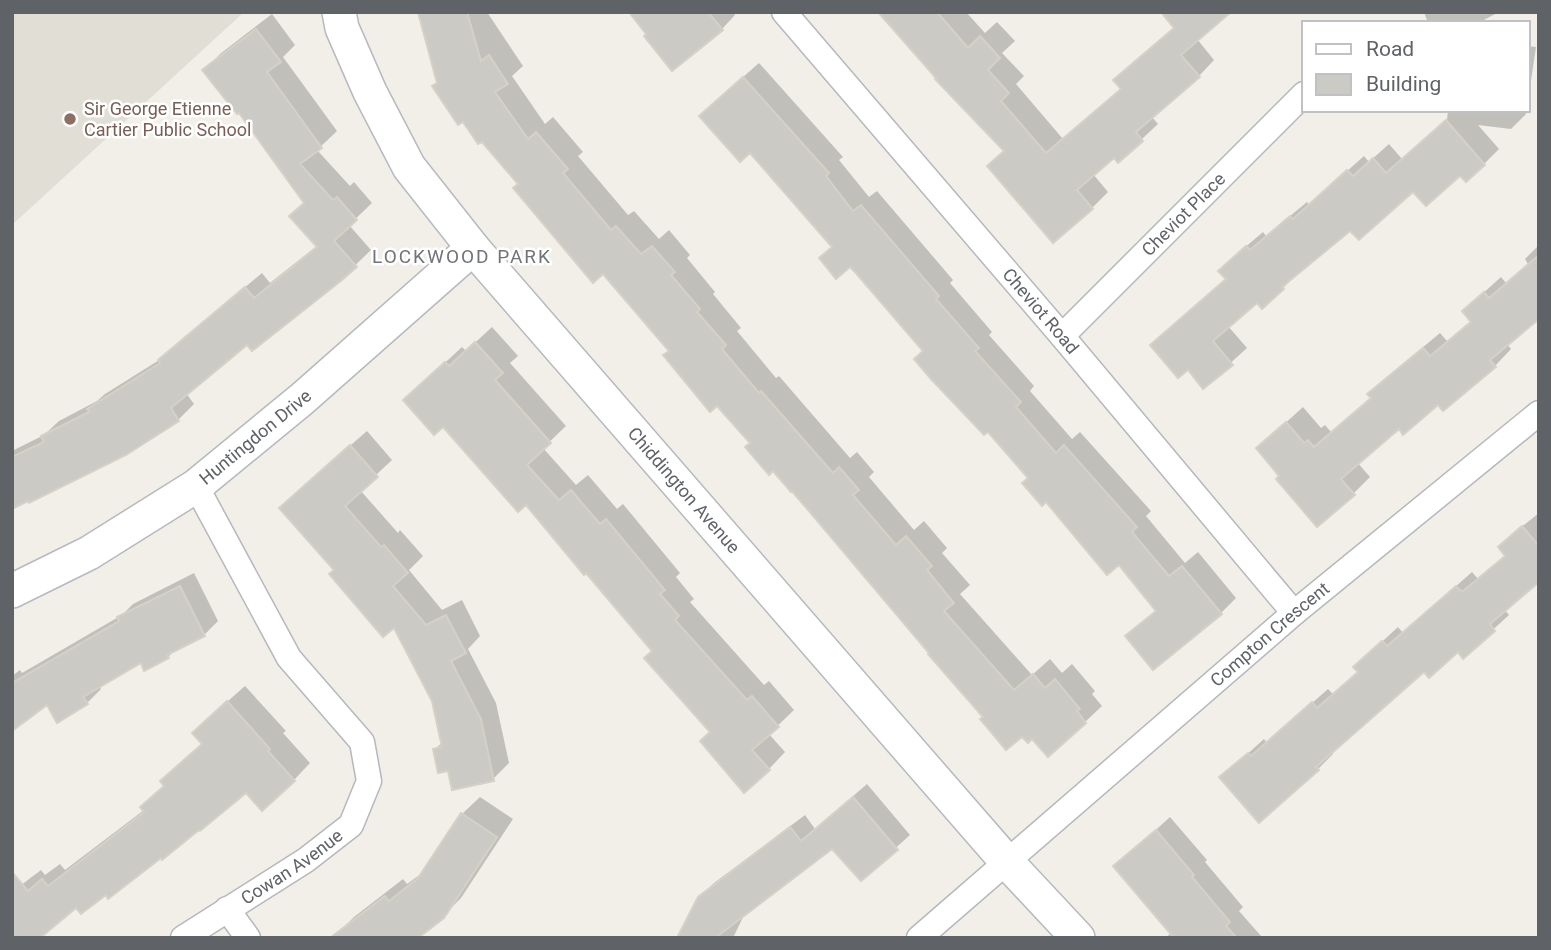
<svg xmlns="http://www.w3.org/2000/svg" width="1551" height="950" viewBox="0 0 1551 950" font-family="Roboto,sans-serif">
<rect width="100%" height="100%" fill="#f1efe8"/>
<polygon fill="#e1ded6" points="12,12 244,12 12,225"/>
<g fill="#0003">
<polygon points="420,12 487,12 523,66 512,76 545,124 553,117 583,152 578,156 628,215 634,211 659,239 669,230 690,255 687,258 715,292 713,294 741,328 737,331 776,378 779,376 850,458 857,452 874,472 869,477 914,530 924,521 947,548 942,553 970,585 960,594 1032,675 1050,659 1062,673 1072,664 1095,691 1092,694 1102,706 1085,722 1032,737 1022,734 985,717 603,272 520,184 438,82"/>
<polygon points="644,12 733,12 735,15 722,29 648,34"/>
<polygon points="880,12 966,12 985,33 997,22 1015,41 1002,53 1024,76 1016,84 1063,139 1122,88 1197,39 1214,60 1199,76 1152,117 1158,124 1142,139 1118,160 1114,156 1093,174 1108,192 1092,208 1053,241 989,166 1005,150 938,78"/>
<polygon points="1424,12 1499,12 1478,23 1428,23"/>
<polygon points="272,14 295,45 283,57 337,131 317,150 350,186 354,182 372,203 349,225 371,250 341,279 247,343 186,393 194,404 178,420 12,507 12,451 44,435 59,421 97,401 105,394 164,357 176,345 262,273 270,283 318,245 305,202 239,111 205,70 220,54"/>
<polygon points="1528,46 1536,47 1528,101"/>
<polygon points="759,63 843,157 839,160 869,197 877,191 953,280 950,283 992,332 989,335 1034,386 1030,391 1072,439 1080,432 1151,511 1146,516 1185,563 1198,552 1236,598 1221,613 1153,668 1127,636 1157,610 1119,563 1030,478 925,351 833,246 716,101"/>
<polygon points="1448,110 1527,110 1526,114 1511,129 1478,125 1499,149 1484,164 1414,189 1350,228 1298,273 1283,288 1257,301 1228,326 1247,348 1204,387 1188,367 1152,345 1227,278 1236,255 1263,232 1266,236 1307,202 1309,205 1364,156 1369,162 1389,144 1402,159 1447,120"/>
<polygon points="1539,245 1539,317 1507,344 1511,349 1495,366 1399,427 1357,462 1370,477 1354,493 1281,476 1258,448 1303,407 1321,428 1325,425 1331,432 1372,397 1369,395 1386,378 1440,333 1447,341 1472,320 1481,295 1501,277 1506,283 1528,264 1525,259"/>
<polygon points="492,327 518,356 510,363 566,426 543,448 576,485 588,475 617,509 623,504 680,573 676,577 694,599 690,602 764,685 769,681 794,710 769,734 785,752 769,769 712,731 654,651 422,384 462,347 466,351"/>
<polygon points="367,431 392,460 360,490 398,533 400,530 423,556 409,570 442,610 462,600 480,636 468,649 496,703 509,763 493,779 449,768 434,750 443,742 434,700 395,625 336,570 297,492"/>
<polygon points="1539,513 1539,581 1504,609 1509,615 1464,656 1459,650 1424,669 1331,751 1333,754 1318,769 1259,820 1222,777 1264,739 1267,743 1328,689 1333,694 1359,671 1371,652 1398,627 1403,633 1472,572 1478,579 1506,555 1515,532"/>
<polygon points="194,573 218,621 204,635 177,648 168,657 145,668 141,661 99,686 101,689 87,703 47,702 12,728 12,676 20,670 22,673 122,615 133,604"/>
<polygon points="245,686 286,731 283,733 310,763 294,780 246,790 161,856 106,893 76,905 12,892 41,870 45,875 60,864 65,870 144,810 142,807 165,785 204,743 211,716"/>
<polygon points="867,784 910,835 861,879 833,846 745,913 733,938 679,938 699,898 714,883 805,815 815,829"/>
<polygon points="480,797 513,819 461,898 443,916 336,935 354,917 403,879 407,884 425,871 462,814"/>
<polygon points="1170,817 1207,860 1205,862 1243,907 1239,911 1261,936 1259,938 1169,938 1168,936 1171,932 1116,866"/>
</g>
<g fill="#cccac5" stroke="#d6d1c6" stroke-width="2">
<polygon points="418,12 467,12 481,61 489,55 508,84 495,92 528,139 536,132 568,169 563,173 611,230 616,226 641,254 652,246 675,272 671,275 700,309 697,312 726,345 722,349 759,393 761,391 833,473 839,467 859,490 853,495 896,545 906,536 932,566 927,570 954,603 944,611 1014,690 1033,674 1045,688 1055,679 1080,709 1077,711 1086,723 1048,757 1032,739 1028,743 1022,737 1006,750 980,719 983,717 928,654 929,653 792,491 791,492 773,471 769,475 745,447 750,443 717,406 710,412 663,355 669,351 603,274 593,283 513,188 518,184 482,142 478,144 463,122 458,125 432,86 437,83"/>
<polygon points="629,12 708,12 723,30 672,71 644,36 646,34"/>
<polygon points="878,12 937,12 968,48 980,36 1000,58 988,70 1009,93 1001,101 1046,153 1121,89 1113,80 1174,28 1161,12 1231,12 1181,55 1200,77 1136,132 1143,141 1118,163 1114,158 1077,190 1093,209 1053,243 987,166 1004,151 935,79 936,78"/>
<polygon points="256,29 281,62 267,72 322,148 300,164 333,200 337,197 357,220 334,241 357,267 342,280 252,351 247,345 171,408 179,421 126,455 29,503 28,501 12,509 12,457 44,442 41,436 89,412 87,409 160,363 158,360 245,287 254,298 317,247 289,216 304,203 239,113 237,114 202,70"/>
<polygon points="743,77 829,173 826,176 853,211 861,205 939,296 936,299 979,348 975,351 1021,402 1016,407 1056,453 1064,445 1137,527 1132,532 1169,576 1182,566 1222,614 1153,670 1125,636 1156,611 1119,565 1107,575 1046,502 1042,506 1022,483 1028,478 988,432 984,435 931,379 914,359 923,351 855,272 850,267 836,279 819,258 832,247 750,153 740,162 699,116"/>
<polygon points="1446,120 1485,165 1466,182 1460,176 1426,206 1413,192 1359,240 1350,231 1282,287 1284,289 1262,309 1257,303 1213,341 1233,365 1203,389 1188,370 1178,378 1150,345 1226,279 1218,271 1246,246 1250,250 1290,216 1293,219 1347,170 1353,176 1373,158 1386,173"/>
<polygon points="1539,255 1539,319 1490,360 1496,367 1443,411 1438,405 1403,435 1399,429 1341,479 1355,495 1317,527 1276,479 1279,476 1256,448 1286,422 1304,443 1308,440 1314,447 1371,398 1367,394 1423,348 1430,356 1471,322 1462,311 1484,292 1489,298"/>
<polygon points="475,342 503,373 495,380 551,443 527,465 559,500 571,490 600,524 606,519 665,590 660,594 679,616 675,620 747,700 752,696 779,727 752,750 770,770 744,793 700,741 710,732 644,658 652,651 586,573 584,575 526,505 518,512 443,427 434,435 403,400 445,362 449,366"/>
<polygon points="350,445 378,477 345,506 381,547 384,545 408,573 393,586 426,625 446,615 466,653 451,661 481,719 494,781 452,790 448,771 438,773 433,749 442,747 432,701 394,628 383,637 329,574 334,570 279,508"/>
<polygon points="1522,526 1539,546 1539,582 1490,624 1495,631 1463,659 1458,652 1429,678 1424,672 1316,767 1319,770 1259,823 1219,777 1248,753 1251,756 1312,702 1317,708 1358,672 1353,667 1382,641 1387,646 1456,586 1462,592 1505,556 1498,547"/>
<polygon points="180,586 205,636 167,655 169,658 144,671 141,663 83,697 88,704 57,723 47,705 12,731 12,683 119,621 117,617"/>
<polygon points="227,701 270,749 268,751 295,781 262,811 246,793 200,831 199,830 162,860 161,858 108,899 106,895 81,914 76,908 40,938 12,938 12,872 28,891 42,879 48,886 144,812 140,807 164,786 160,781 202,744 192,733"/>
<polygon points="853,797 898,850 861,881 832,849 715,938 677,938 698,897 790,827 801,841"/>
<polygon points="461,813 497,837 444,918 418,938 330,938 385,896 389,901 418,878"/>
<polygon points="1156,830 1194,875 1192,877 1230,922 1226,926 1237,938 1174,938 1113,866"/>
</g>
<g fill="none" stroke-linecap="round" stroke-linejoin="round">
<defs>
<g id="street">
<path id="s1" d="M784,12L1062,336L1294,613"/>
<path id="s2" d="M1062,336L1304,94"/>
<polyline points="227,909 248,938"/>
<path id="s3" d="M183,938L306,860L351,825L369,781L362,742L289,658L196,486"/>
<path id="s4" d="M919,938L1294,613L1539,413"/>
</g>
<g id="secondary">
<path id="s5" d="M339,12L342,28L370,92L409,167L473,248L1006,861L1078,938"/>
<path id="s6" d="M12,591L89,553L196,486L302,399L473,248"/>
</g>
</defs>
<use href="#street" stroke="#b5b8bc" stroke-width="27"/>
<use href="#secondary" stroke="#b6babf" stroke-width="36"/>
<use href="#street" stroke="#fff" stroke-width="24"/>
<use href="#secondary" stroke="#fff" stroke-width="33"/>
</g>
<circle fill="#8d6e63" stroke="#fff" stroke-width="2.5" cx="70" cy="119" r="7"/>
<g text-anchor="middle" stroke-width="5" stroke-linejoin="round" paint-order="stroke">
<g font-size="18" fill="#785e54" stroke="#fff" text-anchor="start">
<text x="84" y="115">Sir George Etienne<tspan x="84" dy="21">Cartier Public School</tspan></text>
</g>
<g font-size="18" fill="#5f6368" stroke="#fff">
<text dy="6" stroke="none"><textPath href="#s2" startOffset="172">Cheviot Place</textPath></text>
<text dy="6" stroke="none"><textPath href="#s1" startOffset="394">Cheviot Road</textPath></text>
<text dy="6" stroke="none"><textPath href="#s6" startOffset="289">Huntingdon Drive</textPath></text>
<text dy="6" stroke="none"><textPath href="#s5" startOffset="595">Chiddington Avenue</textPath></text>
<text dy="6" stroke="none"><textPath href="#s4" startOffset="464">Compton Crescent</textPath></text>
<text dy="6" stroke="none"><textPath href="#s3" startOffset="130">Cowan Avenue</textPath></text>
</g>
<g font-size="19" letter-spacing="2" fill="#70757a" stroke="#fff">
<text x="462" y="263">LOCKWOOD PARK</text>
</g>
</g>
<rect width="1551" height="950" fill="none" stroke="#5f6368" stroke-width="28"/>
<rect x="1302" y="21" width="228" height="91" fill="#ffffff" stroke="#bfc1c3" stroke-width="2"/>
<rect x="1316" y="44" width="35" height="10" fill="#ffffff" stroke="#bfc1c3" stroke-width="2"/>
<text x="1366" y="56" font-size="21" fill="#5f6368">Road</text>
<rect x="1316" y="74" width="35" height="21" fill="#cccac5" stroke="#bfc1c3" stroke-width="2"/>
<text x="1366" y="91" font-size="21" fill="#5f6368">Building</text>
</svg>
